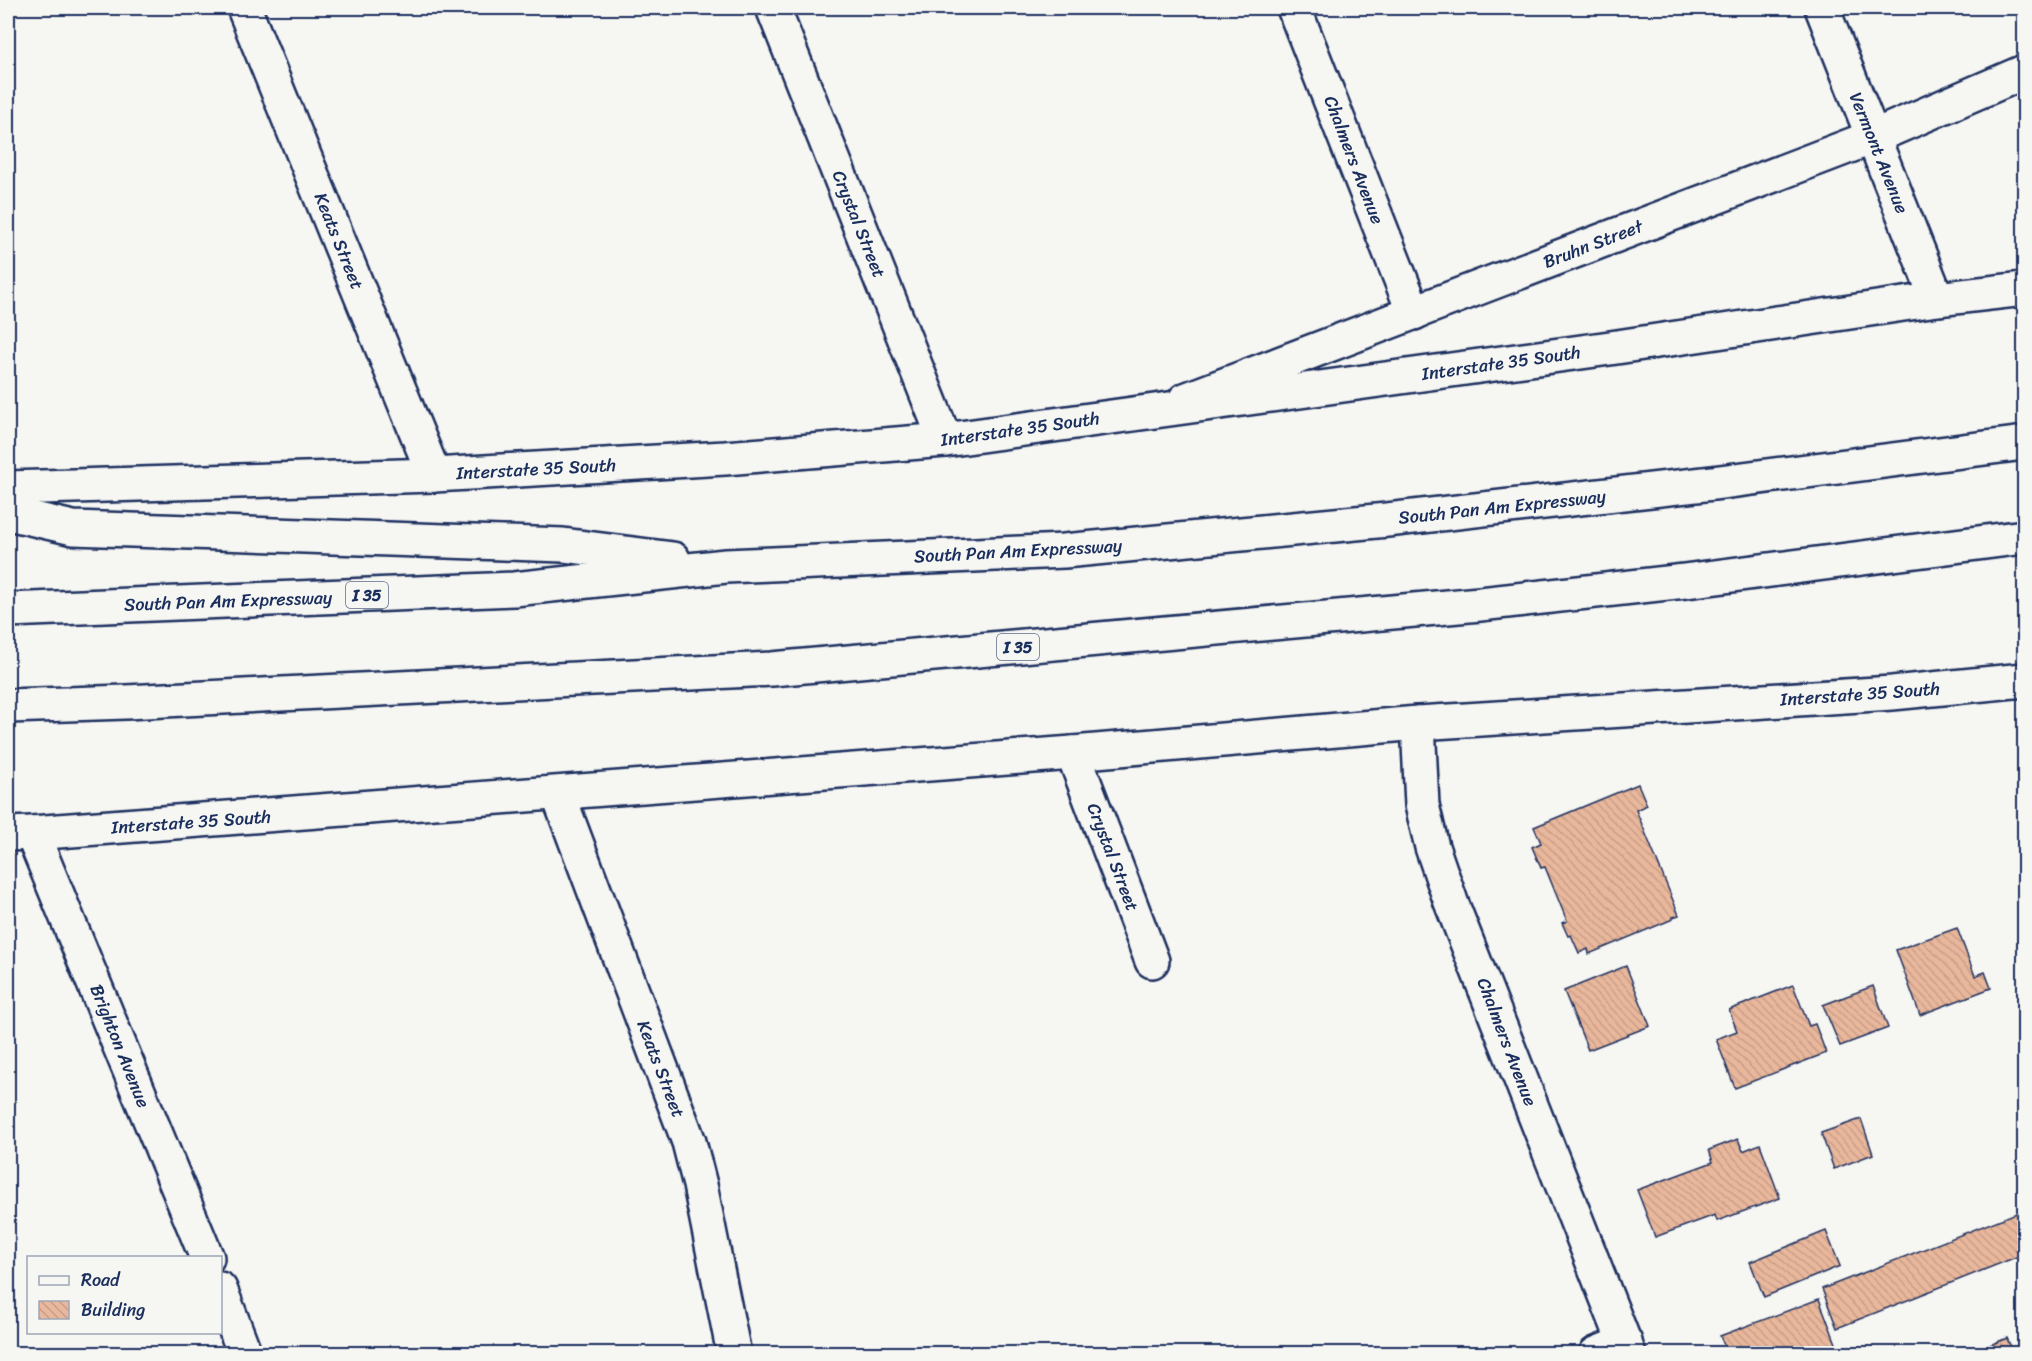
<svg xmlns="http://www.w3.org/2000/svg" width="2032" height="1361" viewBox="0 0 2032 1361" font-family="Sriracha,sans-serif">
<defs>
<pattern id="building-back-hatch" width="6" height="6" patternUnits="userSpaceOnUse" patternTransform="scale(1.5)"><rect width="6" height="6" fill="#e9b79b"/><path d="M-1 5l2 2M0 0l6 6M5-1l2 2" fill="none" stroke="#c79e88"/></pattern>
</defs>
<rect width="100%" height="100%" fill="#f6f6f2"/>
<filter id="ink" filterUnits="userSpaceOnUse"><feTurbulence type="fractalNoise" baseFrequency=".0167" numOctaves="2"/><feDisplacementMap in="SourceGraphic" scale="12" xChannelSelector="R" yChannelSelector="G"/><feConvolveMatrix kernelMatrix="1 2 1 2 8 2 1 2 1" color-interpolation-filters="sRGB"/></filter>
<g filter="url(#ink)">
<g fill="url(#building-back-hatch)" stroke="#1b2f5e" stroke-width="1.5">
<polygon points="1638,784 1647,805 1636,810 1679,915 1673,917 1673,919 1589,954 1588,949 1579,953 1571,935 1568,936 1562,923 1567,921 1545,867 1541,868 1532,847 1541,843 1534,827"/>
<polygon points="1957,928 1975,976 1985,972 1991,988 1920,1015 1896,950"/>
<polygon points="1626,966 1650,1026 1588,1050 1564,991"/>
<polygon points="1793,985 1809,1026 1815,1024 1826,1053 1735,1088 1716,1039 1737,1031 1729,1010"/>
<polygon points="1873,986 1888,1028 1840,1046 1823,1005"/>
<polygon points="1861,1119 1873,1154 1834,1169 1821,1133"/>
<polygon points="1738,1139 1743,1151 1760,1144 1780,1198 1717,1221 1715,1215 1655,1237 1637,1190 1713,1162 1709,1150"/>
<polygon points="2024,1210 2024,1254 1837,1328 1822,1289"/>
<polygon points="1826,1231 1840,1266 1764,1297 1750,1262"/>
<polygon points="1819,1299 1840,1354 1724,1354 1727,1352 1720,1336"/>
<polygon points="2007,1338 2014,1354 1968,1354"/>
</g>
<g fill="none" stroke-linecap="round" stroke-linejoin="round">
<defs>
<g id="street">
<polyline points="244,8 434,475"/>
<polyline points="773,8 945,440"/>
<polyline points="1294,8 1414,313"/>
<polyline points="1822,8 1937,299"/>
<polyline points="1185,400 1873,137 2024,72"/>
<polyline points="1418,723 1422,805 1432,847 1451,902 1629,1354"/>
<polyline points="1073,753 1152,961"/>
<polyline points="558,794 689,1142 700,1185 734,1354"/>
<polyline points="32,833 207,1258"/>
<polyline points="220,1289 245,1354"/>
<polyline points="1596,1354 1625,1342"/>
</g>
<g id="secondary">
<polyline points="8,488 434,475 725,458 945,440 1610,348 1937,299 2024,289"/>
<polyline points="8,834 32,833 1073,753 1418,723 1892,693 2024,680"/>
</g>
<g id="highway">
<polyline points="8,513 73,528 563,545 673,559"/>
<polyline points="8,610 514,589 726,566 1064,551 1387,520 1713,483 2024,443"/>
<polyline points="8,706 126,702 772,669 1480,604 1685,581 2024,537"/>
</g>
</defs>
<use href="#street" stroke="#1b2f5e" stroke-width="38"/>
<use href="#secondary" stroke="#1b2f5e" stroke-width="38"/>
<use href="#highway" stroke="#1b2f5e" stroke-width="38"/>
<use href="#street" stroke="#f6f6f2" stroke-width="33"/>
<use href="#secondary" stroke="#f6f6f2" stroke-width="33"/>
<use href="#highway" stroke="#f6f6f2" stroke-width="33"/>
</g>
</g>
<g text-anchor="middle" stroke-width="4.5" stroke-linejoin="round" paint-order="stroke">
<g fill="#f6f6f2" stroke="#5d6b8a" stroke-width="1.5">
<rect x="346" y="582" width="42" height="26" rx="4.5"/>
<rect x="997" y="634" width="42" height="26" rx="4.5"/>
</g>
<g font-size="16" font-weight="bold" fill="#1b2f5e">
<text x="367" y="601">I 35</text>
<text x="1018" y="653">I 35</text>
</g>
<g font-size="18" fill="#1b2f5e" stroke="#f6f6f2">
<text transform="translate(1879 153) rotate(68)" y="6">Vermont Avenue</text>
<text transform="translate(1354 160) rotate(69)" y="6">Chalmers Avenue</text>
<text transform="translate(859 224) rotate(68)" y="6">Crystal Street</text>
<text transform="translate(339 241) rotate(68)" y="6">Keats Street</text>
<text transform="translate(1593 244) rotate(-21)" y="6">Bruhn Street</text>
<text transform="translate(1501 363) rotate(-8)" y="6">Interstate 35 South</text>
<text transform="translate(1020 429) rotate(-8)" y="6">Interstate 35 South</text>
<text transform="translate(536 469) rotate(-3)" y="6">Interstate 35 South</text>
<text transform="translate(1502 507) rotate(-6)" y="6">South Pan Am Expressway</text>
<text transform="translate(1018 551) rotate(-3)" y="6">South Pan Am Expressway</text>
<text transform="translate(228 601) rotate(-2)" y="6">South Pan Am Expressway</text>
<text transform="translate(1860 694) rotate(-4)" y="6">Interstate 35 South</text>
<text transform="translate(191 822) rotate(-4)" y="6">Interstate 35 South</text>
<text transform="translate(1113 857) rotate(69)" y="6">Crystal Street</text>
<text transform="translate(1507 1042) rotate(69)" y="6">Chalmers Avenue</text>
<text transform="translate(120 1046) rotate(68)" y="6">Brighton Avenue</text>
<text transform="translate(661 1069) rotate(69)" y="6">Keats Street</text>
</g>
</g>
<rect width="2032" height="1361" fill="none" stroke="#f6f6f2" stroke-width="30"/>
<rect x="15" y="15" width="2002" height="1331" fill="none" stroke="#1b2f5e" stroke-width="2" filter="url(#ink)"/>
<rect x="27" y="1256" width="195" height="78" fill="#f6f6f2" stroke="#9ea6b7" stroke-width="1.5"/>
<rect x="39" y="1276" width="30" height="9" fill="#f6f6f2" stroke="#9ea6b7" stroke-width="1.5"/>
<text x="81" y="1286" font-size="18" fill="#1b2f5e">Road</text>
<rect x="39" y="1301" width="30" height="18" fill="url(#building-back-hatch)" stroke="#9ea6b7" stroke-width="1.5"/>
<text x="81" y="1316" font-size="18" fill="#1b2f5e">Building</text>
</svg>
